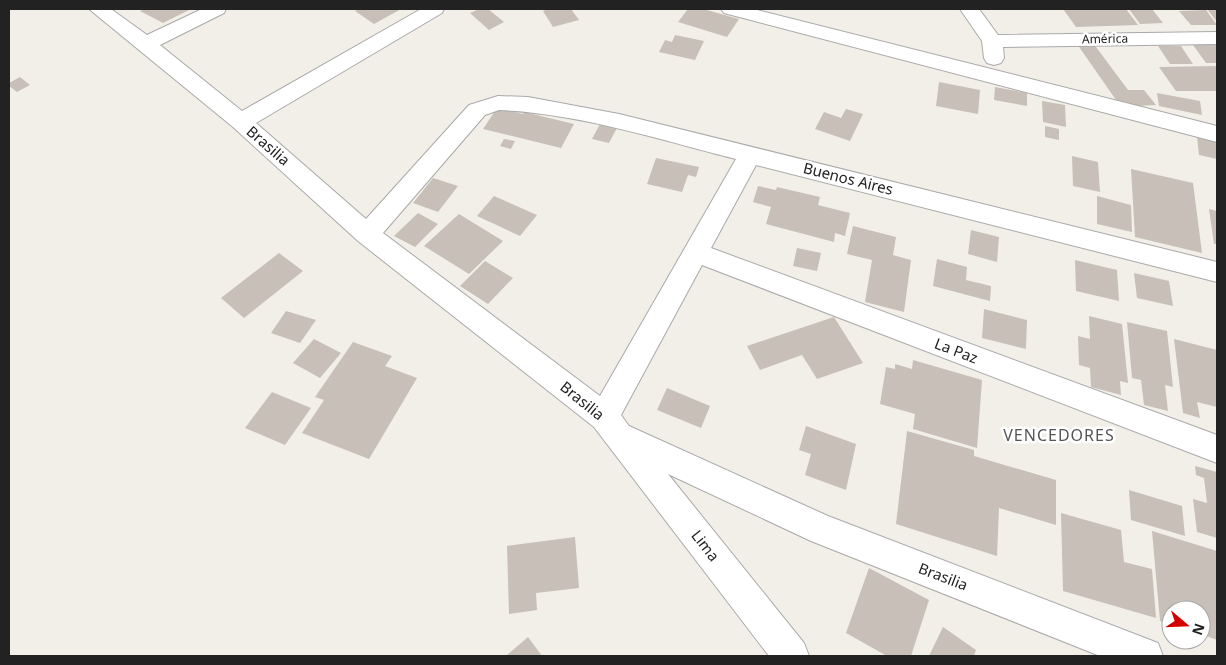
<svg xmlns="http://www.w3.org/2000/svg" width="1226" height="665" viewBox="0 0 1226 665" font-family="'Noto Sans',sans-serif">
<rect width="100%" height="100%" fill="#f2efe9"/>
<g fill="#c7bfb8">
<polygon points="145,9 191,9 163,23 140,11"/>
<polygon points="359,9 401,9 374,24 355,11"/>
<polygon points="479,9 488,9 504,22 489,30 470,13"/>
<polygon points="549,9 571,9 579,20 553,27 543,11"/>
<polygon points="688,9 703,9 739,19 727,37 678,22"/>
<polygon points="1063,9 1126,9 1138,25 1076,27"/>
<polygon points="1129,9 1152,9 1163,23 1140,24"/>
<polygon points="1207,9 1217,9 1217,22"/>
<polygon points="1206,10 1217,25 1191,25 1179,11"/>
<polygon points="675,35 704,41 695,60 659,52 665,40 672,42"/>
<polygon points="1093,43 1128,90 1144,90 1156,105 1121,107 1077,44"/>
<polygon points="1217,44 1217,63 1206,63 1193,45"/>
<polygon points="1158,46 1181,46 1193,64 1170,64"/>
<polygon points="1217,66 1217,91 1176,91 1159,67"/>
<polygon points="20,77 30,85 17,92 9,86 9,83"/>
<polygon points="939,82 980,90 978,114 936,106"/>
<polygon points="995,87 1027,93 1027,106 994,100"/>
<polygon points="1157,93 1200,101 1202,115 1159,106"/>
<polygon points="1042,101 1065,105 1066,127 1043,122"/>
<polygon points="497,108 523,114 524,112 574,124 561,148 483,129"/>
<polygon points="846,109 863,114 850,141 815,129 824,112 841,118"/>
<polygon points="601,122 618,126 609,143 592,139"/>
<polygon points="1045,126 1059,129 1059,140 1045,137"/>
<polygon points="1197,137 1217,142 1217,159 1199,155"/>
<polygon points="504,139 515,141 511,149 500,146"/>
<polygon points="1072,156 1098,162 1100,192 1073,186"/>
<polygon points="656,158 699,167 696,177 688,175 682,192 647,184"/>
<polygon points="1131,169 1193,183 1202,253 1135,237"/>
<polygon points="433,178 458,186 438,212 413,203"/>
<polygon points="758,186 776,190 777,187 820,197 818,205 850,213 845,236 835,233 834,242 766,224 771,207 753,202"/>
<polygon points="494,196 537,215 520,236 477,216"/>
<polygon points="1097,196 1131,205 1132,232 1097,224"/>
<polygon points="1209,209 1217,211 1217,244 1214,244"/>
<polygon points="418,213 438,224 415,247 394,236"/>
<polygon points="459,214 503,241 469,274 424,246"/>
<polygon points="853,226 896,237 893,255 911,260 904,312 865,302 872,260 847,254"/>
<polygon points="971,230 999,237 997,262 968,254"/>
<polygon points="797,248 821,253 817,271 793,266"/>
<polygon points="279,253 303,271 244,318 221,298"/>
<polygon points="937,259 967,267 966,280 991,286 990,301 933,286"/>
<polygon points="1075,260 1117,270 1119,301 1076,291"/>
<polygon points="485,261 513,278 488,304 460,286"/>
<polygon points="1134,273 1169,281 1173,306 1137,298"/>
<polygon points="984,309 1027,320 1026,349 982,338"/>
<polygon points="286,311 316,320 300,343 271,333"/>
<polygon points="1089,316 1122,324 1128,383 1120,381 1121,395 1091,387 1090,368 1079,365 1078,336 1090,339"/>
<polygon points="834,317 863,363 817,379 802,355 760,370 747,346"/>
<polygon points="1127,322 1167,331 1173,387 1165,385 1168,411 1144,405 1141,380 1132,378"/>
<polygon points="314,339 341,353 320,378 293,363"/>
<polygon points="1174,339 1217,350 1217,407 1197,402 1200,418 1183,413"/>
<polygon points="353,342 392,356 385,366 417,378 369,459 302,433 324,400 315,397"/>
<polygon points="913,360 982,380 977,448 913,429 915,414 880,404 886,367 895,369 895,364 912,369"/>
<polygon points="667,388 710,406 701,428 657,410"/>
<polygon points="272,392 311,408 285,445 245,428"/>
<polygon points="806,426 856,444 846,490 805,475 811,454 799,450"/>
<polygon points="907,431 974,450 974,456 1056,480 1056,525 999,508 997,556 896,524"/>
<polygon points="1195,466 1217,472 1217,538 1197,532 1193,499 1207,503 1204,478 1196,475"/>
<polygon points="1129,490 1182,506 1185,536 1131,520"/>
<polygon points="1061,513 1121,530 1124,562 1152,569 1156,618 1063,591"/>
<polygon points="1152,531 1217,551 1217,640 1201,634 1201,610 1171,610 1171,625 1160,621"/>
<polygon points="575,537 579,588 536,593 537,610 509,614 507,546"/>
<polygon points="869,568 929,600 911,656 887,656 846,633"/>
<polygon points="943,627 976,650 974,656 929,656"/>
<polygon points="528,637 542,656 506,656"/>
</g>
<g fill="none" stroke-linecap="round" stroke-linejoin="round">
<defs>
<g id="minor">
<path d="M89,9H111L147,35L202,9H226L224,13L160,45L242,111L421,9H444L442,13L256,123L366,219L469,105L498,96L528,97L619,114L1217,262V282L756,165L711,248L1217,435V463L702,265L621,415L629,426L828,516L1158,643L1163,656H1100L811,541L668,474L804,643L809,656H769L594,427L358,241L233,127ZM499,110C577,113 661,140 736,159L600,396L383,233L485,115Z"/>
<polygon points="721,9 753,9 1217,126 1217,142 724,13"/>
<polygon points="960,9 979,9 998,35 1217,32 1217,44 1003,47 1004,58 1001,63 994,65 987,63 984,58 982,41"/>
</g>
</defs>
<use href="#minor" stroke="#a9a9a9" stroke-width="2"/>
<use href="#minor" fill="#fff" fill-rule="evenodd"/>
</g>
<g text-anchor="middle" stroke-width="5" stroke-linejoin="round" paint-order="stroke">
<g font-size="12" fill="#222" stroke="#fff">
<text transform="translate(1105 39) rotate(-1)" y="4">América</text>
</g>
<g font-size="15" fill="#222" stroke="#fff">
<text transform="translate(268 146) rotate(41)" y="5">Brasilia</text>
<text transform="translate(848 179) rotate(14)" y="5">Buenos Aires</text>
<text transform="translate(956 351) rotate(21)" y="5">La Paz</text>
<text transform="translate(582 401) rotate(39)" y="5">Brasilia</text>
<text transform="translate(705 546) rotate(52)" y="5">Lima</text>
<text transform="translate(943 577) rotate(21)" y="5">Brasilia</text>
</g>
<g font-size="16" letter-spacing="1" fill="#555" stroke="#fff">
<text x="1059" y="441">VENCEDORES</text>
</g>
</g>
<rect width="1226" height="665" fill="none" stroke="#222222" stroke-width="20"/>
<g transform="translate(1186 625) rotate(109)"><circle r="24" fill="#ffffff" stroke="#a7a7a7"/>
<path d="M0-4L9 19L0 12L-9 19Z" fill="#d40000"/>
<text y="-8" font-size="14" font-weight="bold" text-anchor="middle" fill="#222222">N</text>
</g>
</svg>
